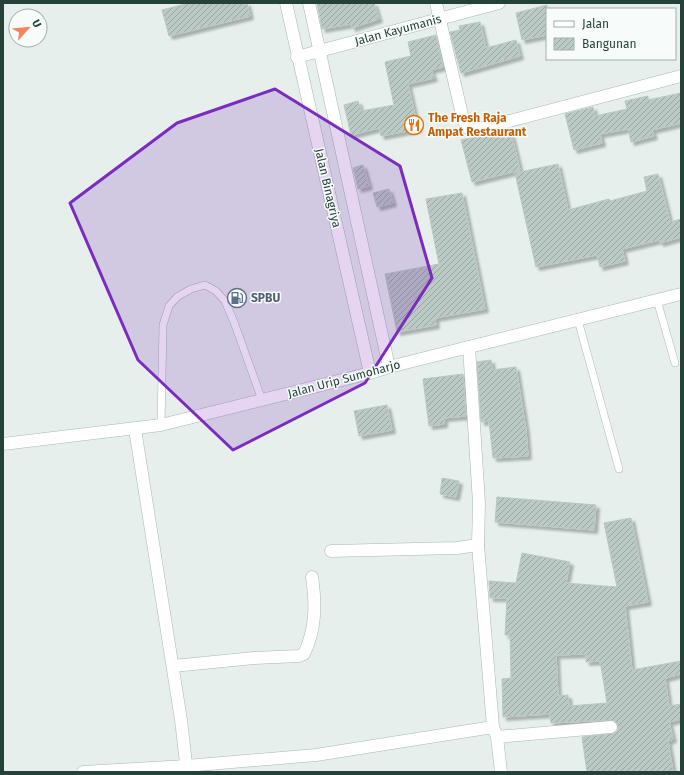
<svg xmlns="http://www.w3.org/2000/svg" width="684" height="775" viewBox="0 0 684 775" font-family="'Fira Sans',sans-serif">
<defs>
<pattern id="building-hatch" width="6" height="6" patternUnits="userSpaceOnUse"><rect width="6" height="6" fill="#bbcac4"/><path d="M-1 1l2-2M0 6l6-6M5 7l2-2" fill="none" stroke="#98a6a0"/></pattern>
<filter id="shadow"><feDropShadow dx="3.5" dy="3.5" stdDeviation="1" flood-color="#0004"/></filter>
</defs>
<rect width="100%" height="100%" fill="#e6efeb"/>
<g fill="url(#building-hatch)" stroke="#b8c9c2" fill-rule="evenodd" filter="url(#shadow)">
<polygon points="189,3 247,3 250,16 169,36 162,10"/>
<polygon points="317,3 374,3 379,19 352,28 351,24 322,29"/>
<polygon points="547,5 547,35 522,40 516,13"/>
<polygon points="480,22 486,48 516,40 520,56 461,73 450,32 460,30 459,26"/>
<polygon points="436,35 443,67 431,70 434,78 408,84 418,129 381,136 379,128 351,135 344,105 358,101 361,111 394,105 385,62 411,56 408,42"/>
<polygon points="681,93 681,123 652,130 654,136 631,142 628,129 600,134 602,143 574,150 565,114 593,107 595,116 627,109 625,101 648,96 648,100"/>
<polygon points="510,129 520,170 472,182 461,140"/>
<polygon points="558,164 568,210 609,199 610,201 647,191 644,177 658,174 670,222 681,219 681,237 660,243 659,240 622,249 625,261 600,267 597,255 536,267 515,173"/>
<polygon points="363,165 369,186 358,189 353,168"/>
<polygon points="389,189 393,203 377,207 373,193"/>
<polygon points="462,193 485,309 435,318 436,325 397,332 385,274 439,264 426,199"/>
<polygon points="491,360 492,370 516,367 526,430 528,456 493,458 489,421 481,422 477,362"/>
<polygon points="463,374 466,416 444,418 444,424 429,426 423,379"/>
<polygon points="387,405 392,430 359,436 354,411"/>
<polygon points="442,478 459,481 456,497 440,494"/>
<polygon points="497,497 596,505 594,530 495,522"/>
<path d="M631,518L648,602L625,606L632,670L681,661V674L665,678L669,706L681,704V719L669,722L673,739L668,741L673,772H587L582,737L615,733L618,730L617,723L610,720L551,723L550,714L503,717L502,679L511,678L510,635H505L507,598H490L489,581L516,583L522,553L570,562L566,583L617,587L604,523ZM586,654V662L600,661L607,703L569,706L568,695L558,696L556,655Z"/>
</g>
<g fill="none" stroke-linecap="round" stroke-linejoin="round">
<defs>
<g id="service">
<polyline points="657,300 675,363"/>
<polyline points="578,320 619,469"/>
<polyline points="161,425 163,325 169,306 177,297 191,289 205,285 216,291 225,301 234,322 262,400"/>
</g>
<g id="minor">
<polyline points="436,3 463,119 468,128 475,130 681,76"/>
<polyline points="297,57 499,3"/>
<polyline points="469,347 479,503 478,545 493,727 497,737 501,772"/>
<polyline points="135,429 181,720 187,772"/>
<polyline points="331,551 457,548 478,545"/>
<path d="M173,666L254,658L299,656L304,654C316,629 316,604 312,577"/>
<polyline points="497,737 611,727"/>
<polyline points="83,772 186,766 316,755 493,727"/>
</g>
<g id="tertiary">
<polyline points="286,3 370,373"/>
<polyline points="309,3 389,367"/>
</g>
<polyline id="secondary" points="3,444 161,425 370,373 389,367 681,294"/>
</defs>
<use href="#service" stroke="#a8b8b2" stroke-width="8"/>
<use href="#minor" stroke="#a8b8b2" stroke-width="13"/>
<use href="#tertiary" stroke="#a8b8b2" stroke-width="13"/>
<use href="#secondary" stroke="#a4bbb3" stroke-width="13"/>
<use href="#service" stroke="#fff" stroke-width="7"/>
<use href="#minor" stroke="#fff" stroke-width="12"/>
<use href="#tertiary" stroke="#fff" stroke-width="12"/>
<use href="#secondary" stroke="#fff" stroke-width="12"/>
</g>
<path fill="#7b2cbf" fill-opacity="0.2" stroke="#7b2cbf" stroke-width="3" stroke-linejoin="round" d="M275,89L400,166L432,278L365,383L233,450L138,360L70,203L177,123Z"/>
<defs>
<symbol id="restaurant-ring" viewBox="-11 -11 22 22"><circle r="9.5" fill="#f7fbf9" stroke="#e8710a" stroke-width="1.5"/><path d="M-5-6h1v4h1v-4h1v4h1v-4h1v5L-1.5 .5V6h-2V.5L-5-1ZM5-6V6H3V1.5H1.5Q1.5-4 5-6Z" fill="#e8710a"/></symbol>
<symbol id="fuel-ring" viewBox="-11 -11 22 22"><circle r="9.5" fill="#f7fbf9" stroke="#5c6f8a" stroke-width="1.5"/><path d="M-5.5-6h7V0h2V4h1.3V-2.5L3-4.5l.8-.8L6-3V5H2.5V1h-1V6h-7ZM-4.2-4.7v3.2H.2V-4.7Z" fill="#5c6f8a"/></symbol>
</defs>
<g fill-rule="evenodd">
<use href="#restaurant-ring" x="403" y="114" width="22" height="22"/>
<use href="#fuel-ring" x="226" y="287" width="22" height="22"/>
</g>
<g text-anchor="middle" stroke-width="3" stroke-linejoin="round" paint-order="stroke">
<g font-size="12" fill="#24423a" stroke="#f7fbf9">
<text transform="translate(398 30) rotate(-15)" y="4">Jalan Kayumanis</text>
<text transform="translate(328 188) rotate(77)" y="4">Jalan Binagriya</text>
<text transform="translate(344 379) rotate(-15)" y="4">Jalan Urip Sumoharjo</text>
</g>
<g font-size="12" font-weight="bold" fill="#c56008" stroke="#f7fbf9" text-anchor="start">
<text x="428" y="122">The Fresh Raja<tspan x="428" dy="14">Ampat Restaurant</tspan></text>
</g>
<g font-size="12" font-weight="bold" fill="#4e5e75" stroke="#f7fbf9" text-anchor="start">
<text x="251" y="302">SPBU</text>
</g>
</g>
<rect width="684" height="775" fill="none" stroke="#24423a" stroke-width="8"/>
<rect x="546" y="8" width="130" height="52" fill="#f7fbf9" stroke="#a3b1ad"/>
<rect x="554" y="21" width="20" height="6" fill="#ffffff" stroke="#a3b1ad"/>
<text x="582" y="28" font-size="12" fill="#24423a">Jalan</text>
<rect x="554" y="38" width="20" height="12" fill="url(#building-hatch)" stroke="#a3b1ad"/>
<text x="582" y="48" font-size="12" fill="#24423a">Bangunan</text>
<g transform="translate(28 28) rotate(63)"><circle r="19" fill="#f7fbf9" stroke="#a3b1ad"/>
<path d="M0-3L7 15L0 10L-7 15Z" fill="#f4845f"/>
<text y="-6" font-size="11" font-weight="bold" text-anchor="middle" fill="#24423a">U</text>
</g>
</svg>
